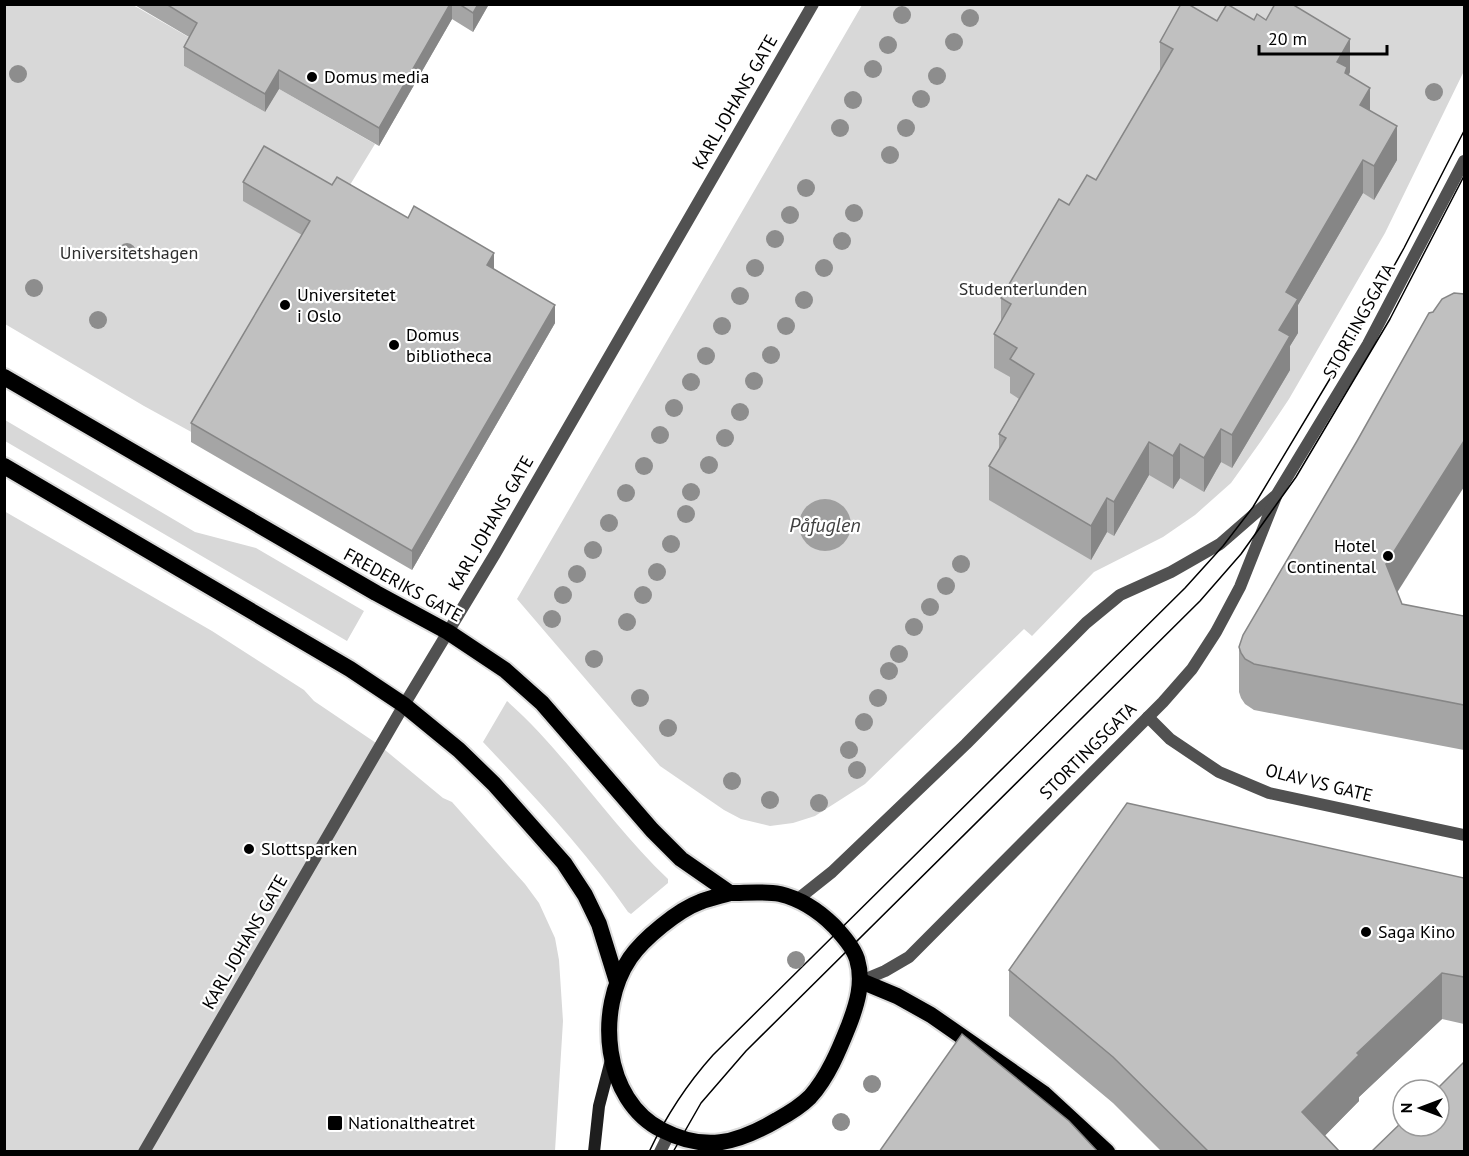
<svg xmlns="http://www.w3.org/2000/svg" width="1469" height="1156" viewBox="0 0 1469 1156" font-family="'PT Sans',sans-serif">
<rect width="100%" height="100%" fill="#fff"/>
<g fill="#d8d8d8">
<polygon points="5,5 133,5 197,42 184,66 265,112 279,89 375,144 342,198 310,240 195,434 144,406 5,324"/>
<polygon points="862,5 1464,5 1464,71 1385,233 1289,399 1261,441 1231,483 1195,515 1163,537 1094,572 1032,636 1024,629 865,784 815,816 793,823 770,826 741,819 724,810 660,766 517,599"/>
<polygon points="5,420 195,532 256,548 364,611 347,641 5,441"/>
<polygon points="4,511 212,631 304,690 314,701 379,745 443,798 452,802 525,884 539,903 555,938 559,960 563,1021 555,1151 5,1151"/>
<path d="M507,701C566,753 610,824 668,879V883L631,914L628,912C586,851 534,796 483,742Z"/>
</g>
<circle fill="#9f9f9f" cx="825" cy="525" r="26"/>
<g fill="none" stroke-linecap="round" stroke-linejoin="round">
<defs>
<g id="trunk">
<polyline points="4,377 376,593 448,632 505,670 542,703 652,830 681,859 730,893"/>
<polyline points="4,466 350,669 404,705 459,750 494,784 564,863 585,895 599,924 617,982"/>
<path d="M730,893C746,893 765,891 780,894C801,899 819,911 834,926C843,936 853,947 857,959C864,982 857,1004 849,1025C839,1050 828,1077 810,1097C801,1106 788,1114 777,1120C736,1144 705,1152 662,1130C603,1100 595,1009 630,958C643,939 678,910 700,902C710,898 720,896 730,893Z"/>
<polyline points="861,981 897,996 931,1015 1043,1093 1107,1152"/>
</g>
</defs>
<use href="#trunk" stroke="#dbdbdb" stroke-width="20"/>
<polyline stroke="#515151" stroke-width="12" points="660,1152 669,1134"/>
<g stroke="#515151" stroke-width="12">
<polyline points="1148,717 1170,739 1219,772 1269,793 1464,835"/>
<polyline points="144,1152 404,705"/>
</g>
<g stroke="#515151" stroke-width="12">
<polyline points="404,705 495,554 813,4"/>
<polyline points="798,899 832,872 966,744 1086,623 1120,595 1171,572 1220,544 1274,497"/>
<polyline points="861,981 885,971 909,957 1163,702 1192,669 1216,632 1240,587 1277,494 1368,344 1464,161"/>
</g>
<polyline stroke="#1e1e1e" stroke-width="12" points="594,1152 599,1106 611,1060"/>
<use href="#trunk" stroke="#000" stroke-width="16"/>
<g stroke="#000" stroke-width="1.5">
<path d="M649,1152C666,1116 687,1084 713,1055L1185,588L1223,546L1253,507L1346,352L1404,248L1464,131"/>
<polyline points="673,1152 701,1103 746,1051 1200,601 1241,554 1296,477 1390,319 1464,176"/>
</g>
</g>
<g fill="#8d8d8d">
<circle cx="902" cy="15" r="9"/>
<circle cx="970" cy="18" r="9"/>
<circle cx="954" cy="42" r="9"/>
<circle cx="888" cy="45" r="9"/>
<circle cx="873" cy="69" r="9"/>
<circle cx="18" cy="74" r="9"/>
<circle cx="937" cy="76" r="9"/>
<circle cx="1434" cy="92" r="9"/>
<circle cx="921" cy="99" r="9"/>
<circle cx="853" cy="100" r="9"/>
<circle cx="840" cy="128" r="9"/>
<circle cx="906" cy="128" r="9"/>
<circle cx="890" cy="155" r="9"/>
<circle cx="806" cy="188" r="9"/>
<circle cx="854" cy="213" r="9"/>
<circle cx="790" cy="215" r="9"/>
<circle cx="775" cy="239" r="9"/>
<circle cx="842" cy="241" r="9"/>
<circle cx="127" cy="252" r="9"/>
<circle cx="755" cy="268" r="9"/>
<circle cx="824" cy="268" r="9"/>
<circle cx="34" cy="288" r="9"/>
<circle cx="740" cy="296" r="9"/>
<circle cx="804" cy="300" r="9"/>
<circle cx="98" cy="320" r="9"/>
<circle cx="722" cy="326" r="9"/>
<circle cx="786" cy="326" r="9"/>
<circle cx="771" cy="355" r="9"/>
<circle cx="706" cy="356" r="9"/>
<circle cx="754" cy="381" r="9"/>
<circle cx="691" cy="382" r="9"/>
<circle cx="674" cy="408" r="9"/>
<circle cx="740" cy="412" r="9"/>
<circle cx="660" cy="435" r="9"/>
<circle cx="725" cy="438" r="9"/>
<circle cx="709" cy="465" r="9"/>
<circle cx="644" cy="466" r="9"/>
<circle cx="691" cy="492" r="9"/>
<circle cx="626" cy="493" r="9"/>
<circle cx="686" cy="514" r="9"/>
<circle cx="609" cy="523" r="9"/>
<circle cx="671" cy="544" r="9"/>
<circle cx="593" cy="550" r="9"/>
<circle cx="961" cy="564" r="9"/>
<circle cx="657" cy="572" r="9"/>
<circle cx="577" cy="574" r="9"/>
<circle cx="946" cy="586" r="9"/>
<circle cx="563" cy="595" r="9"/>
<circle cx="643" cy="595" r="9"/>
<circle cx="930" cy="607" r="9"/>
<circle cx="552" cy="619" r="9"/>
<circle cx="627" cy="622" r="9"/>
<circle cx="914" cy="627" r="9"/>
<circle cx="899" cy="654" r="9"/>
<circle cx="594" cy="659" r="9"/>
<circle cx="889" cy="671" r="9"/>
<circle cx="640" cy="698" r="9"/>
<circle cx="878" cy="698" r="9"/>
<circle cx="864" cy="722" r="9"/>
<circle cx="668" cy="728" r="9"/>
<circle cx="849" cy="750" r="9"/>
<circle cx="857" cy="770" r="9"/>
<circle cx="732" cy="781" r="9"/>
<circle cx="770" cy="800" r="9"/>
<circle cx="819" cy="803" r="9"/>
<circle cx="796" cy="960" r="9"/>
<circle cx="872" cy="1084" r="9"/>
<circle cx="841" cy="1122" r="9"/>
</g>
<g fill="#a5a5a5">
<polygon points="133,4 489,4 473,32 452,19 379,146 279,89 265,112 184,66 184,47 189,37"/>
<polygon points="1254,20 1350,72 1349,75 1370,110 1397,160 1374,200 1363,193 1298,305 1298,333 1290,346 1290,370 1232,468 1221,462 1204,492 1180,478 1173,489 1149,475 1114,536 1107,532 1091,560 989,500 989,466 999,451 999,434 1019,399 1010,393 1010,377 994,368 994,334 1001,322 1001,298 1069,205 1096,180 1160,71 1160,42 1217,21"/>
<polygon points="243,182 332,185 494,269 555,323 412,570 191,442 191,423 302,235 243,201"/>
<polygon points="1433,312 1397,592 1402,604 1464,616 1464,750 1254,710 1245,704 1241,698 1239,692 1239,647"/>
<polygon points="1464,878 1464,1024 1442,1019 1359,1097 1359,1101 1325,1135 1340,1152 1162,1152 1113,1103 1009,1016 1009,970"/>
</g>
<g fill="#868686">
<polygon points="450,4 452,4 452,19 379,146 379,128"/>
<polygon points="478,4 489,4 473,32 473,13"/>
<polygon points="1350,39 1350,72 1347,77 1337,62"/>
<polygon points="279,70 279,89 265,112 265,94"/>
<polygon points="1370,88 1370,122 1360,105"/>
<polygon points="1397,126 1397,160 1374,200 1374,166"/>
<polygon points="1363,160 1363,193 1298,305 1298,333 1290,346 1290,370 1232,468 1232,435 1279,330 1286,292"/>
<polygon points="494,253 494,272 487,265"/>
<polygon points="555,305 555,323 412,570 412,551"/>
<polygon points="1221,429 1221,462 1204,492 1204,458"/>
<polygon points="1464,441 1464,487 1386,610 1386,564"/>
<polygon points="1149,442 1149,475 1114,536 1114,502"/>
<polygon points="1180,444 1180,478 1173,489 1173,456"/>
<polygon points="1107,498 1107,532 1091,560 1091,526"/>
<polygon points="1442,973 1442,1019 1359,1097 1359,1101 1309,1152 1302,1112 1357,1053"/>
</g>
<g fill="#c0c0c0" stroke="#868686" stroke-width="1.5">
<polygon points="166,4 450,4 379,128 279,70 265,94 184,47 197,23"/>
<polygon points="459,4 478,4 473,13"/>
<polygon points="1181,4 1188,4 1217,21 1227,4 1254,20 1257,14 1266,20 1275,4 1292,4 1350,39 1337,62 1347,67 1345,73 1370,88 1360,105 1397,126 1374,166 1363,160 1286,292 1298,299 1279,330 1290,336 1232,435 1221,429 1204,458 1180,444 1173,456 1149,442 1114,502 1107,498 1091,526 989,466 1006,438 999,434 1034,374 1010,359 1017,348 994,334 1011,304 1001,298 1059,199 1069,205 1087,175 1096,180 1173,49 1160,42"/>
<polygon points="264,146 332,185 337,177 408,218 414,206 494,253 487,265 555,305 412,551 191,423 310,221 243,182"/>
<polygon points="1454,293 1464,294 1464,441 1386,564 1402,604 1464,616 1464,705 1254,664 1245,659 1241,653 1239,647 1243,635 1357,441 1429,313 1433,312 1442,299"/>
<polygon points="1127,803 1464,878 1464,977 1442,973 1357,1053 1359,1055 1302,1112 1340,1152 1209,1152 1113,1057 1009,970"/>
<polygon points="962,1034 1069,1121 1098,1152 879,1152"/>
<polygon points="1464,1062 1464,1152 1371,1152 1403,1121 1403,1126 1439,1126 1439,1090 1436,1090"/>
</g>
<g fill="#000" stroke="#fff" stroke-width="2">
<circle cx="312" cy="77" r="6"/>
<circle cx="285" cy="305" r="6"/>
<circle cx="394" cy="345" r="6"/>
<circle cx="1388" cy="556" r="6"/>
<circle cx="249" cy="849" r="6"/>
<circle cx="1366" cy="932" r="6"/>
<rect x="327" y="1115" width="16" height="16" rx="3"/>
</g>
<g text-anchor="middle" stroke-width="4.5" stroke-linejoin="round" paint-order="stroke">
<g font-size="18" fill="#000" stroke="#fff" text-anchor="start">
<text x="324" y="83">Domus media</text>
<text x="297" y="301">Universitetet<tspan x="297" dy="21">i Oslo</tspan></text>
<text x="406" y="341">Domus<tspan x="406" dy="21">bibliotheca</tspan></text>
<text x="1376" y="552" text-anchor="end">Hotel<tspan x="1376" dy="21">Continental</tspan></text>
<text x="261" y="855">Slottsparken</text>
<text x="1378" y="938">Saga Kino</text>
<text x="348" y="1129">Nationaltheatret</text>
</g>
<g font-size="18" fill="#000" stroke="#fff">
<text transform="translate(735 102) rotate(-60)" y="6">KARL JOHANS GATE</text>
<text transform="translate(1359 321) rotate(-61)" y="6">STORTINGSGATA</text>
<text transform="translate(491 523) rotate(-60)" y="6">KARL JOHANS GATE</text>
<text transform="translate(403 585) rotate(29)" y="6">FREDERIKS GATE</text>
<text transform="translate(1088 751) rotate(-45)" y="6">STORTINGSGATA</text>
<text transform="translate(1319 783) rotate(14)" y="6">OLAV VS GATE</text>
<text transform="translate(245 942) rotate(-60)" y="6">KARL JOHANS GATE</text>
</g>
<g font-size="18" fill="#2f2f2f" stroke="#fff">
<text x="129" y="259">Universitetshagen</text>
<text x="1023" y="295">Studenterlunden</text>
</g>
<g font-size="20" font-style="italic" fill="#404040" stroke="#fff">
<text x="825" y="532">Påfuglen</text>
</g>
</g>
<rect width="1469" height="1156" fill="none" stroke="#000000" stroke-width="12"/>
<g transform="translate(1421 1108) rotate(270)"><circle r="28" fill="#ffffff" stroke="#999999" stroke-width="1.5"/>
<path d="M0-4.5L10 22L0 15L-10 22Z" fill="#000000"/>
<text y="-9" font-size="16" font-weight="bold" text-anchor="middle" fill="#000000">N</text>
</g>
<path d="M1259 45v9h128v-9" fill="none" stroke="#000000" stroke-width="3"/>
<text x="1268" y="45" font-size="18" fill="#000000" stroke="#ffffff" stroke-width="4.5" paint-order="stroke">20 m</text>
</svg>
